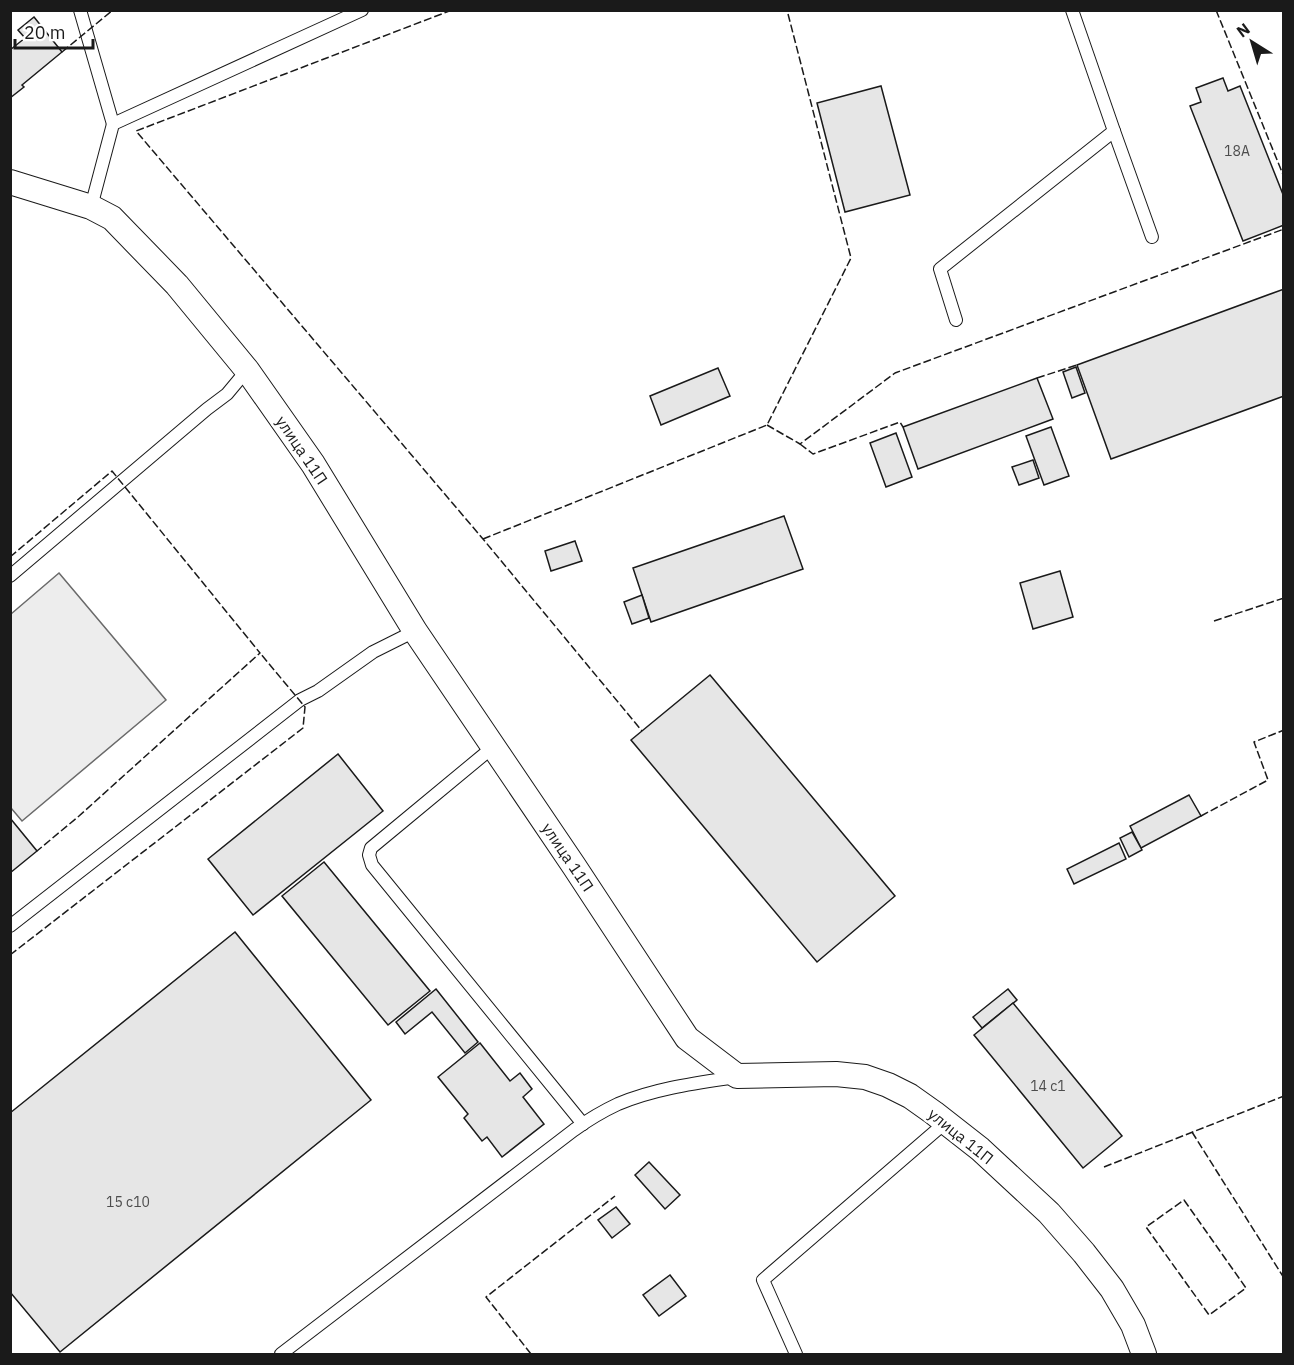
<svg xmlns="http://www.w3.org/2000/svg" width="1294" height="1365" viewBox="0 0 1294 1365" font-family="'IBM Plex Sans',sans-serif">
<rect width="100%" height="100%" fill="#fff"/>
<polygon fill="#ededed" stroke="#6a6a6a" stroke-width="1.5" points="59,573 166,700 22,821 11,808 11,614"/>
<g fill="#e6e6e6" stroke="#1a1a1a" stroke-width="1.5">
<polygon points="34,17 62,52 22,85 24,87 10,98 10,50 25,38 18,30"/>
<polygon points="1223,78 1228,91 1240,86 1284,197 1284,225 1243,241 1190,106 1201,102 1196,88"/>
<polygon points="881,86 910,195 845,212 817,103"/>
<polygon points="1284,289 1284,396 1111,459 1077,365"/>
<polygon points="1076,367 1085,393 1072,398 1063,372"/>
<polygon points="718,368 730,396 661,425 650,396"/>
<polygon points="1037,378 1053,419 918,469 903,427"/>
<polygon points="1051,427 1069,476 1044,485 1026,436"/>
<polygon points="896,433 912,477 886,487 870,443"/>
<polygon points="1033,460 1039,478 1019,485 1012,467"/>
<polygon points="784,516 803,569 651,622 633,568"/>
<polygon points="575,541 582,561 551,571 545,551"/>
<polygon points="1060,571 1073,617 1033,629 1020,583"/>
<polygon points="642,595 649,618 632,624 624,602"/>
<polygon points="710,675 895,896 817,962 631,740"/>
<polygon points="338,754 383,811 253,915 208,859"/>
<polygon points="1189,795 1201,816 1141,848 1130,826"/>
<polygon points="10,818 37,851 10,873"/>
<polygon points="1132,832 1142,850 1129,857 1120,838"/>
<polygon points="1119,843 1126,859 1074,884 1067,869"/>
<polygon points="324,862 430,991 388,1025 282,896"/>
<polygon points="235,932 371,1100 60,1352 10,1292 10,1113"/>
<polygon points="436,989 478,1042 465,1053 432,1012 405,1034 396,1022"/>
<polygon points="1008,989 1017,1000 982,1028 973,1017"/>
<polygon points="1013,1003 1122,1136 1083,1168 974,1035"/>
<polygon points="480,1043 510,1081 520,1073 532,1089 523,1097 544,1124 502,1157 487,1137 482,1141 464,1118 468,1114 438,1077"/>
<polygon points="649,1162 680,1195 665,1209 635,1175"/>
<polygon points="616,1207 630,1224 612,1238 598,1220"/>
<polygon points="670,1275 686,1296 659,1316 643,1295"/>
</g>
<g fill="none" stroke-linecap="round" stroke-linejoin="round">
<defs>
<g id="service">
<polyline points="80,10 113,124"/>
<polyline points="1114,131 1152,237"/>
<polyline points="91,207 113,124 362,10"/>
<polyline points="956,320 940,269 1114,131 1072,10"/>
<polyline points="10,576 207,409 227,394 247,370"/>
<polyline points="493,747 371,848 369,855 372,865 583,1124"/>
<polyline points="10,926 300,700 318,691 373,652 415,631"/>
<path d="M281,1354L574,1130C588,1120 603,1111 618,1104C656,1088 697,1083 737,1077"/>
<polyline points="796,1354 763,1280 946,1122"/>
</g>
<polyline id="minor" points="10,182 91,207 112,218 177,285 247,370 313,464 415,631 574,866 687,1038 737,1076 836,1074 865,1077 888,1085 910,1096 934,1113 980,1149 1049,1213 1084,1253 1112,1289 1133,1325 1144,1354"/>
</defs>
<use href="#service" stroke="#1a1a1a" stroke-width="14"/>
<use href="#minor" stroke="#1a1a1a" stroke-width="26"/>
<use href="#service" stroke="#fff" stroke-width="12"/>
<use href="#minor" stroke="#fff" stroke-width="24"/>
<g stroke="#1a1a1a" stroke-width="1.5" stroke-dasharray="8 3" stroke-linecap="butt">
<polyline points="452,10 136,131 483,539 642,731"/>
<polyline points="1216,10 1284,177"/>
<polyline points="62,52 113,10"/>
<polyline points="1037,378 1077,365"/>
<polyline points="767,425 800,444 895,373 1284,229"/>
<polyline points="800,444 813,454 900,422 903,427"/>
<polyline points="483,539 767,425 851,258 787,10"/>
<polyline points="10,557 112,471 260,653 79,816 37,851"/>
<polyline points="1214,621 1284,598"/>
<polyline points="1201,816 1268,780 1254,742 1284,730"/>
<polyline points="10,955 303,728 305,707 260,653"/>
<polyline points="1192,1132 1284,1278"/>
<polyline points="1104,1167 1284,1096"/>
<polygon points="1184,1200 1246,1288 1209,1315 1146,1227"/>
<polyline points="531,1354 486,1297 615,1196"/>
</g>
</g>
<g text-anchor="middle" stroke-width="4.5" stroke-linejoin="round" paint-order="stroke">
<g font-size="14" fill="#4d4d4d">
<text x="1237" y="156">18А</text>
<text x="1048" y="1091">14 с1</text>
<text x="128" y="1207">15 с10</text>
</g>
<g font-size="16" fill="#1a1a1a" stroke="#fff">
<text transform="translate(302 450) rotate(56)" y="6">улица 11П</text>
<text transform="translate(568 857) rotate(56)" y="6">улица 11П</text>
<text transform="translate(961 1136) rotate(39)" y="6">улица 11П</text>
</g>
</g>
<rect width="1294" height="1365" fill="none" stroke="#1a1a1a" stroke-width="24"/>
<g transform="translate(1252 42) rotate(323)" stroke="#ffffff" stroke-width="4.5" paint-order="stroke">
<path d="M0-4.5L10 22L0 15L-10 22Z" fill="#1a1a1a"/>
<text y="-9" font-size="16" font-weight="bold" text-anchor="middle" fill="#1a1a1a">N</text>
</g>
<path d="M15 39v9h78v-9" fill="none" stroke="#1a1a1a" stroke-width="3"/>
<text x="24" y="39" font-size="18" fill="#1a1a1a" stroke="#ffffff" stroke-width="4.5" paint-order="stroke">20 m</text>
</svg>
